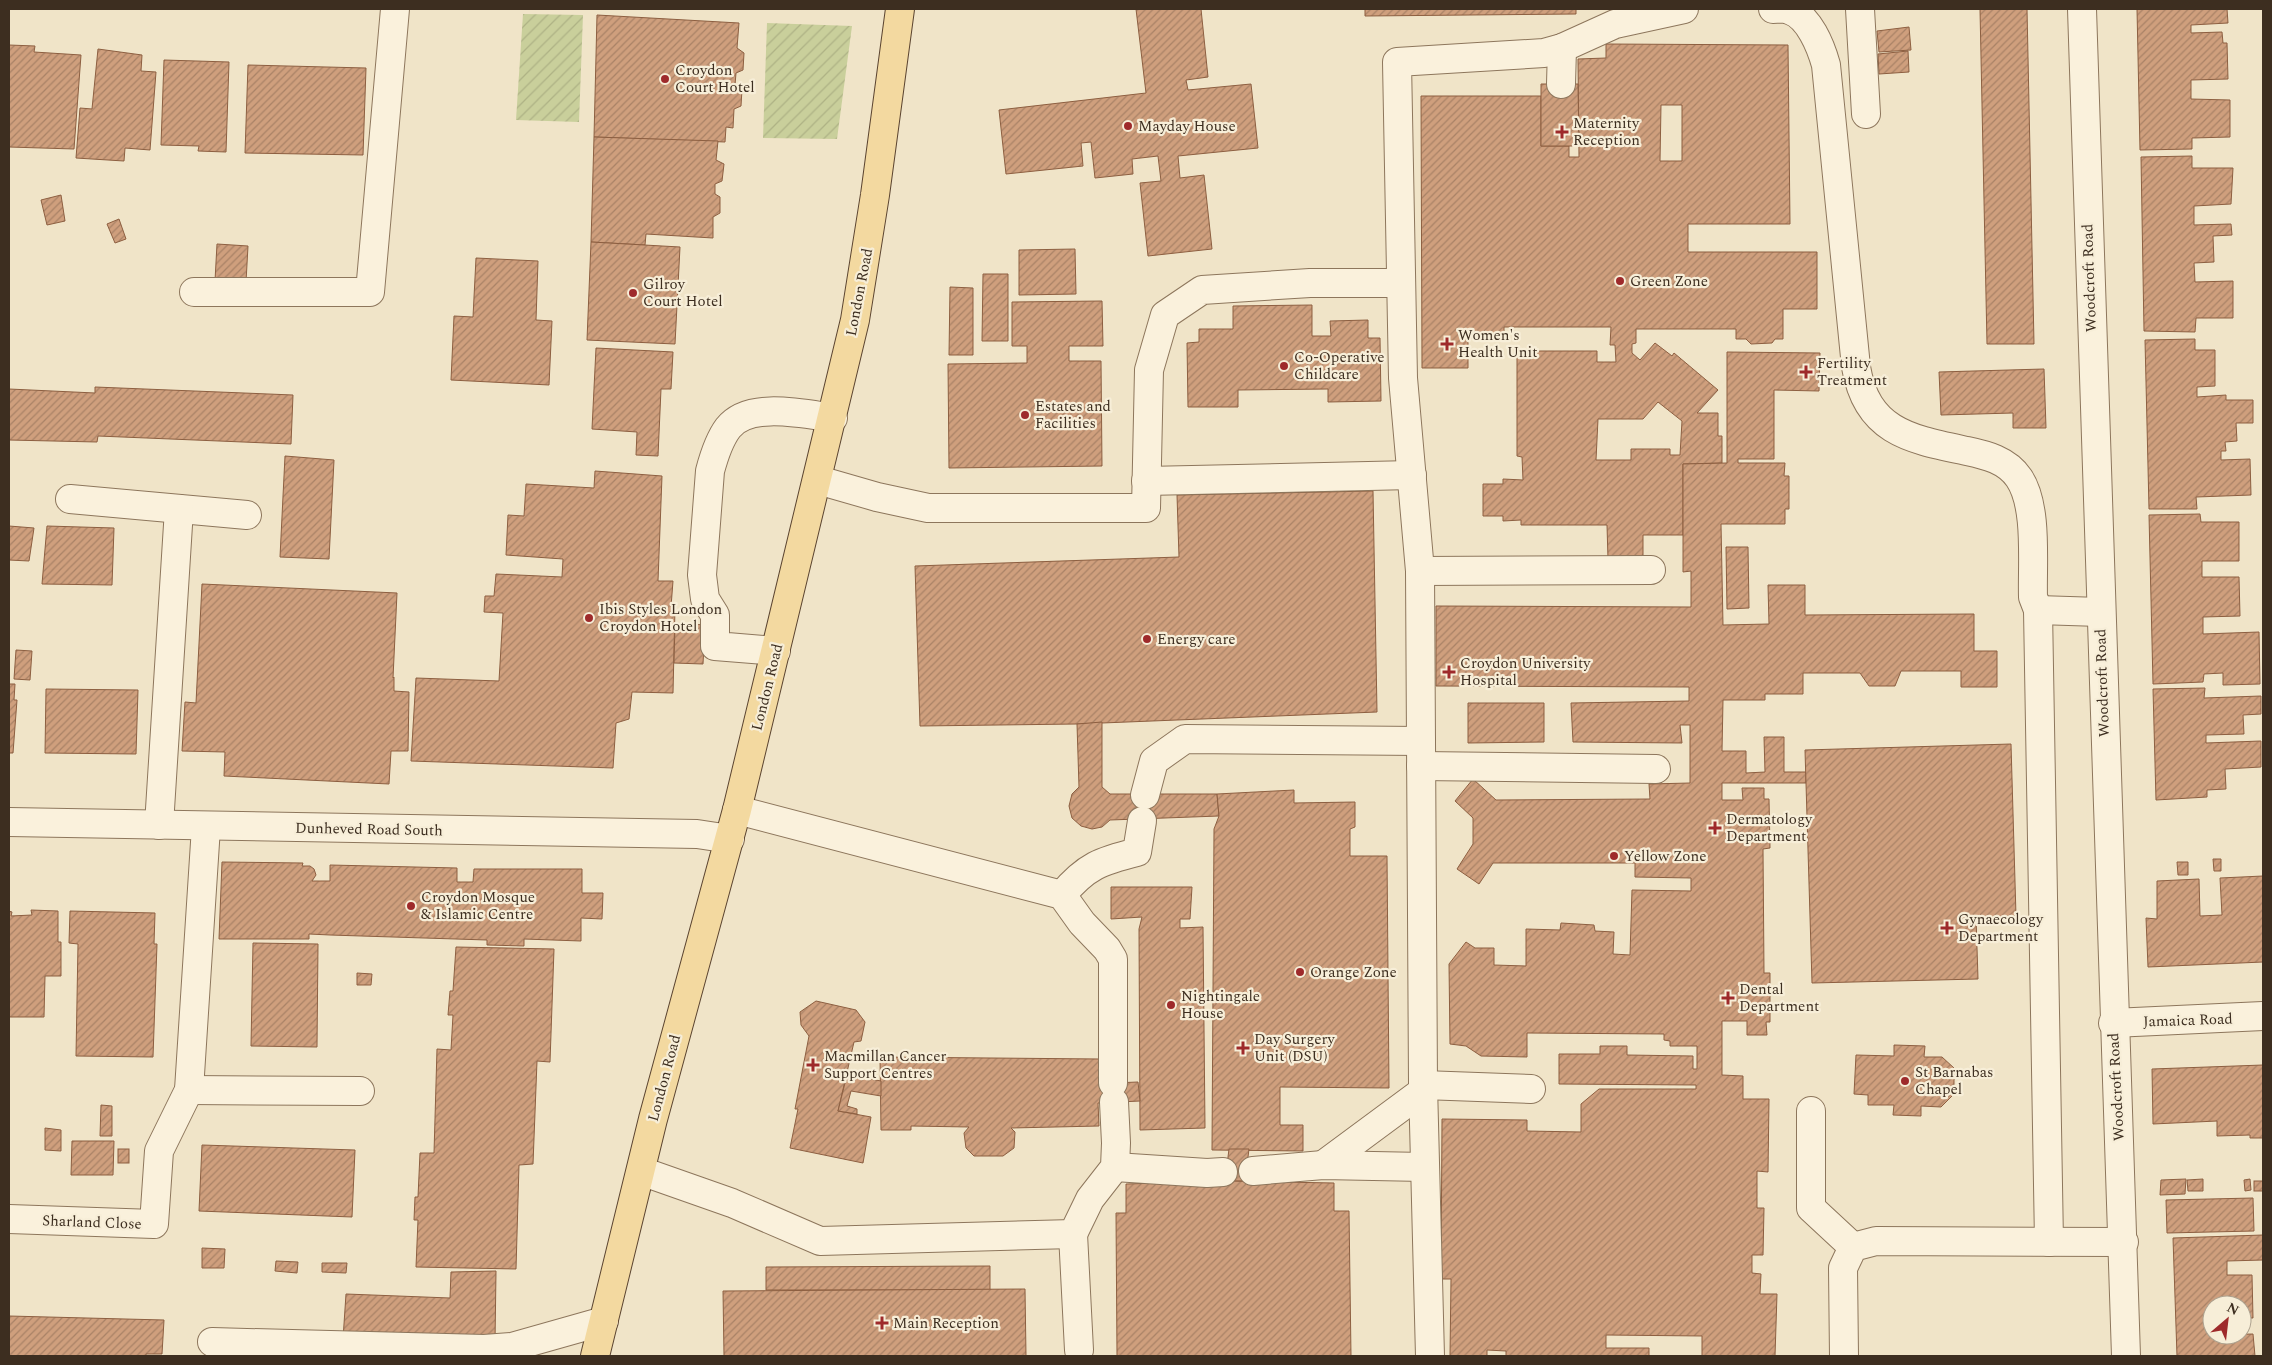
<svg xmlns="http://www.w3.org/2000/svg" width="2272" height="1365" viewBox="0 0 2272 1365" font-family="Spectral,serif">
<defs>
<pattern id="garden-furrows" width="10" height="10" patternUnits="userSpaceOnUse" patternTransform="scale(1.25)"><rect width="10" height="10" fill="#c9cf9b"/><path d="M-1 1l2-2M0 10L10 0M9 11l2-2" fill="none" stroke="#aeb285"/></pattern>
<pattern id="building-hatch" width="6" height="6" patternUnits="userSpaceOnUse" patternTransform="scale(1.25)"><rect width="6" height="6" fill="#cf9f7d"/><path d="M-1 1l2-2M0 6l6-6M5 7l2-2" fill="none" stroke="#a98266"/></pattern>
</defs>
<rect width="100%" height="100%" fill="#f0e4c8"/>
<g fill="url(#garden-furrows)">
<polygon points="523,14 583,15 579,122 516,120"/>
<polygon points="767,23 852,26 837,139 763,138"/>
</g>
<g fill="url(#building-hatch)" stroke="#8d5f41" fill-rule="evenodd">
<polygon points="1136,9 1201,9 1208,77 1186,80 1188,90 1251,84 1258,148 1178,156 1180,178 1204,175 1212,249 1148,256 1140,183 1161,181 1158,156 1132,159 1133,174 1095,178 1091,142 1081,143 1083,166 1006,174 999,110 1146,93"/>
<polygon points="1365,9 1576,9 1576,14 1365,16"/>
<polygon points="1980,9 2027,9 2034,344 1987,344"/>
<polygon points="2137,9 2227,9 2228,23 2191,25 2191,33 2222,32 2223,43 2227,43 2228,79 2191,80 2191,99 2230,100 2230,137 2192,138 2192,149 2140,150"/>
<polygon points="597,15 739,23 737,48 744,53 743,70 736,73 735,85 742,89 741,106 734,109 733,128 726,127 725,142 594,137"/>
<polygon points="1909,27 1911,50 1879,52 1877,31"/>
<path d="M1606,44L1788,45L1790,224H1688V252H1817V309H1783V339H1775L1772,343L1751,344L1746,339H1736V329H1636V343L1632,344V353L1640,360L1655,343L1672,356L1674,353L1718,390L1697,413H1718V436H1722V463L1683,464V535H1643V559H1608L1607,525H1521V520L1503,521V516H1483V484H1503V479L1523,480L1522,457L1517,456V351H1597V362H1616L1615,345H1610L1611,327H1504V337L1468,338V368H1422L1421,96H1541V146H1569V157H1579L1578,59L1606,58ZM1661,105H1682V161H1660ZM1658,402L1682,421L1680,455H1670V449H1631V460H1596L1598,419H1643Z"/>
<polygon points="9,45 35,46 34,52 81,55 74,149 9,147"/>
<polygon points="98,49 142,55 141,71 156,72 150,150 125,148 124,161 76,158 80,108 92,109"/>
<polygon points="1908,51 1909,72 1879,74 1878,54"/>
<polygon points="164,60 229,62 226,152 198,151 199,146 161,145"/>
<polygon points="248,65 366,68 363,155 245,153"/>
<polygon points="1541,84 1578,84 1579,146 1541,146"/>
<polygon points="594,137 718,141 716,160 724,164 722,181 715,184 715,194 720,197 720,213 713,217 713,238 646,234 645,245 591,242"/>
<polygon points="2192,156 2192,168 2233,168 2231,204 2194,206 2194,225 2231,224 2232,235 2213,236 2214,262 2194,263 2195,282 2233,281 2233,318 2196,318 2195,332 2144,331 2141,157"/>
<polygon points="61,195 65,221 47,225 41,200"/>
<polygon points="119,219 126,239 115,243 107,224"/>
<polygon points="591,242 680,247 675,344 587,340"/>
<polygon points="217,244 248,246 246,282 215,281"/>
<polygon points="1075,249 1076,294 1019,295 1019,250"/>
<polygon points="476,258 538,261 536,320 552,321 549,385 451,380 454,316 473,317"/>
<polygon points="983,274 1008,274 1008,341 982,341"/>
<polygon points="950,287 973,288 973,355 949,355"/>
<polygon points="1102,301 1103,346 1069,346 1069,361 1101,361 1102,466 949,468 948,364 1027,363 1027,346 1012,346 1012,302"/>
<polygon points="1312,305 1312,336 1331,336 1330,321 1368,320 1368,338 1380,338 1381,401 1328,402 1328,389 1238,390 1238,407 1188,407 1187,343 1199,342 1199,329 1233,329 1233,306"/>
<polygon points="2195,339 2195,350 2215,350 2215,386 2197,387 2197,397 2226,395 2226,400 2253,400 2253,423 2236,423 2237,441 2225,442 2226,451 2221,451 2221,460 2250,459 2251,495 2196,497 2197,509 2149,509 2145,340"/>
<polygon points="596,348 673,352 671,389 661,389 658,456 636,455 637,432 592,429"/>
<polygon points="1727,352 1820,353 1819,391 1774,390 1774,459 1738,459 1738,463 1785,463 1784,476 1789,476 1789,509 1785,509 1785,524 1721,524 1723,625 1769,624 1768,585 1805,585 1805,615 1974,614 1974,651 1997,651 1997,687 1961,687 1961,671 1901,671 1895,686 1869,686 1860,673 1803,673 1803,694 1765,694 1765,700 1723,700 1722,751 1746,751 1746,773 1765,772 1764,737 1784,737 1784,772 1806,772 1806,783 1722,783 1722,800 1743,800 1742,788 1764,788 1764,799 1769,799 1770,848 1763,849 1764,973 1770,973 1770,1022 1766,1022 1767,1035 1747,1035 1747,1021 1722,1021 1722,1075 1743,1076 1743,1099 1769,1099 1768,1172 1757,1171 1757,1208 1764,1208 1763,1255 1752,1255 1752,1273 1761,1274 1760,1294 1777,1294 1775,1356 1702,1356 1702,1336 1606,1335 1606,1348 1649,1348 1649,1356 1506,1356 1506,1351 1487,1350 1487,1356 1450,1356 1451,1279 1441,1279 1442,1119 1527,1120 1527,1131 1581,1132 1581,1104 1599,1089 1696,1089 1696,1085 1559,1084 1559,1054 1600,1054 1600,1046 1627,1046 1627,1055 1693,1056 1693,1069 1697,1069 1697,1046 1670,1046 1670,1041 1664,1040 1664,1034 1527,1033 1527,1057 1481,1056 1466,1046 1450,1044 1449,964 1466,942 1475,948 1494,948 1494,965 1526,966 1526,929 1560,930 1561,923 1594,925 1595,931 1614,932 1613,954 1630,955 1632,890 1691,891 1691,878 1635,877 1635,863 1493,863 1479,884 1457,869 1473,844 1473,818 1455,801 1473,779 1496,800 1650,799 1649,784 1690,783 1690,725 1680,725 1682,743 1573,742 1571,703 1689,701 1689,687 1436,686 1436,606 1691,607 1691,571 1683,572 1683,464 1727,463"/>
<polygon points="2044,369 2046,428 2013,428 2013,413 1941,415 1939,372"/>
<polygon points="95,387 293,395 291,444 98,436 97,442 9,440 9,389 95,393"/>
<polygon points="285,456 334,460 329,559 280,557"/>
<polygon points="595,471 662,476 658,581 673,581 671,607 675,607 673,693 632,692 629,719 616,723 613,768 411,761 416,678 499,681 503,613 484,612 485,596 494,596 496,574 562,577 563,559 506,555 508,515 524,516 526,484 594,488"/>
<polygon points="1373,491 1377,712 1077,724 920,726 915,566 1179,557 1177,495"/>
<polygon points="2200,514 2201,522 2239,522 2239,561 2202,561 2202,577 2239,577 2240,616 2203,617 2203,634 2259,632 2260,684 2223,685 2223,673 2204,674 2203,682 2153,684 2149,515"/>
<polygon points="9,526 34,528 29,561 9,560"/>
<polygon points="47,526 114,528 112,585 42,584"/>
<polygon points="1726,547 1748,547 1749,608 1727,609"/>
<polygon points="202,584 397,593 393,678 394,677 394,691 409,692 408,751 391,751 389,784 224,776 225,752 182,751 185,702 196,703"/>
<polygon points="675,623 705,625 703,664 674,663"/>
<polygon points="16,650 32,651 30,680 14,679"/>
<polygon points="9,684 15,684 14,700 17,700 13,753 9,753"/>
<polygon points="2205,688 2204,698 2261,696 2261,714 2243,715 2244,734 2206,735 2206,743 2261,741 2261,767 2225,769 2226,789 2207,790 2207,797 2156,800 2153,689"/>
<polygon points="46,689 138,690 136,754 45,753"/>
<polygon points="1468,703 1544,703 1544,742 1468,743"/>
<polygon points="1102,722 1102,787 1110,794 1217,794 1219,816 1110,820 1102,827 1092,829 1081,826 1072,818 1069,806 1072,794 1079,787 1077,724"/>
<polygon points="2011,744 2016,916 1976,917 1978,979 1812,983 1805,750"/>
<polygon points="1294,790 1294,803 1355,802 1355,827 1350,829 1350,856 1387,856 1389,1088 1280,1087 1280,1125 1303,1125 1303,1151 1212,1150 1214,829 1219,816 1217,794"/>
<polygon points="2213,859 2221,859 2221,871 2214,871"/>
<polygon points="222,862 303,863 302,866 310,866 314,869 316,875 312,881 330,881 330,865 457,868 457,882 473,882 474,869 582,869 582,893 603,893 602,919 581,918 581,941 524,939 524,946 487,945 487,940 330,935 309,934 309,939 219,939"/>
<polygon points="2177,862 2188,862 2188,875 2178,875"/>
<polygon points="2263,876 2263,962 2148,967 2146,918 2157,919 2157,881 2199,879 2200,916 2222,915 2220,878"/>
<polygon points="1111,887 1192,887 1190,919 1180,919 1180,928 1203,927 1205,1128 1140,1130 1139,929 1142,917 1111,919"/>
<polygon points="31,910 58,911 58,942 61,942 61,976 45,976 44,1017 9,1017 9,911 12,912 11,916 32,915"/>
<polygon points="70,911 155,913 154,944 157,944 153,1057 76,1056 78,944 69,943"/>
<polygon points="253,943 318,944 317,1047 251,1046"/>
<polygon points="456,947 554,949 550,1062 537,1061 533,1164 519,1165 516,1269 416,1267 418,1220 414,1220 415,1197 418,1197 420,1153 434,1153 437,1049 451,1050 453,1015 448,1015 450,991 453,991"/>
<polygon points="357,973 372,974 371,985 357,985"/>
<polygon points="816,1001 856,1010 865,1022 861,1041 854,1042 838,1111 871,1117 863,1163 790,1148 798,1109 795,1109 809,1036 801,1025 800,1012"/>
<polygon points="1894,1045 1925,1046 1924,1057 1942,1057 1954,1068 1954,1094 1941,1107 1921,1106 1921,1116 1893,1115 1894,1105 1868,1105 1868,1095 1854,1094 1856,1055 1894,1056"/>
<polygon points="880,1057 1100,1059 1113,1083 1138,1082 1140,1101 1098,1103 1099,1126 1011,1128 1015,1132 1014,1148 1003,1156 974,1156 966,1148 964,1133 969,1127 911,1126 911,1130 881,1130"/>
<polygon points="2263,1065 2263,1138 2250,1138 2250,1135 2217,1136 2217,1121 2153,1124 2152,1069"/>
<polygon points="847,1075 881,1081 881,1096 851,1091 847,1106 857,1109 857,1114 838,1111"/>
<polygon points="101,1105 112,1106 112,1136 100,1136"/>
<polygon points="45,1128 61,1130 61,1151 45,1150"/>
<polygon points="72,1141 114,1141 113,1175 71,1175"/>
<polygon points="202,1145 355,1150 352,1217 199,1211"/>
<rect x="118" y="1149" width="11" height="14"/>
<polygon points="1229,1149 1249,1149 1245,1181 1225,1181"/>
<polygon points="2186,1179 2185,1194 2160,1195 2161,1180"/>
<polygon points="2203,1179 2203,1191 2188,1191 2187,1180"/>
<polygon points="2250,1179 2251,1190 2245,1191 2244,1180"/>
<polygon points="1225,1181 1334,1183 1334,1211 1349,1211 1351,1356 1117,1356 1116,1213 1126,1213 1126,1184"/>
<rect x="2254" y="1181" width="9" height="10"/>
<polygon points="2253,1198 2254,1231 2167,1233 2166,1200"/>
<polygon points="2263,1235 2263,1260 2227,1261 2227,1275 2252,1275 2253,1318 2242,1318 2242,1305 2212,1305 2212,1335 2253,1334 2255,1356 2177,1356 2173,1238"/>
<polygon points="202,1248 225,1249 224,1268 202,1268"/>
<polygon points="276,1261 298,1262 297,1273 275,1271"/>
<polygon points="322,1263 347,1263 346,1273 322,1272"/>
<polygon points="990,1266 990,1290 766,1290 766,1267"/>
<polygon points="496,1271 495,1342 343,1339 346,1294 450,1298 451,1272"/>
<polygon points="1025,1289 1026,1356 699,1356 724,1356 723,1291"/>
<polygon points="9,1316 164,1320 162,1354 146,1354 146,1356 9,1356"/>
</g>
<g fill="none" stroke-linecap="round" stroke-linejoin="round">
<defs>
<g id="minor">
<path d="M1773,9C1778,9 1785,8 1789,10C1809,16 1821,47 1826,65L1856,367C1867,432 1910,439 1967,451C1986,455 2007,460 2019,478C2038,506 2032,563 2033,597L2038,610L2049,1242"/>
<polyline points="1860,9 1866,114"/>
<polyline points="2082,9 2126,1356"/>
<polyline points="1561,84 1562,48"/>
<polyline points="194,292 370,292 395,9"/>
<polyline points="818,480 877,497 928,508 1146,508 1149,370 1165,315 1202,290 1310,283 1401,283"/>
<polyline points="1146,481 1412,475"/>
<polyline points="70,499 247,515"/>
<polyline points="1420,571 1651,570"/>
<polyline points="2038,610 2100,612"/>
<path d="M776,651L715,646V615L705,599L702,575L710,471C714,456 719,440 728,428C749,401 804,414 833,418"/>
<polyline points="1421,766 1656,769"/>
<polyline points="1145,795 1154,761 1185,739 1421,741"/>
<polyline points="737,810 1062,895 1082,923 1107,949 1113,959 1113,1083"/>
<polyline points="9,822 697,834 730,839"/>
<polyline points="159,825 179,509"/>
<path d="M1062,895C1086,866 1101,861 1137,852L1142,821"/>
<polyline points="2113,1023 2263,1016"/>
<polyline points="1423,1085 1531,1089"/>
<polyline points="189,1090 360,1091"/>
<polyline points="1811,1111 1811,1208 1853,1247"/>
<polyline points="1323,1165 1423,1091"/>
<polyline points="1115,1167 1207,1173 1223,1172"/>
<polyline points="641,1171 732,1203 820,1241 1073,1234 1090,1199 1115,1167 1116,1143 1114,1102"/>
<polyline points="1253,1171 1323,1165 1424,1167"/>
<polyline points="9,1219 154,1224 159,1151 189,1090 206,827"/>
<polyline points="1073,1234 1079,1350"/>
<polyline points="212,1342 484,1349 512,1347 604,1321"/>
<polyline points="1430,1356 1423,1085 1420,571 1403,378 1397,62 1544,53 1562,48 1615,24 1684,9"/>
<polyline points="1844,1356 1843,1268 1853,1247 1876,1241 2124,1242"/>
</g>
<polyline id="major" points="595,1356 653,1119 737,810 855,320 875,195 900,9"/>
</defs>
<use href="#minor" stroke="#8d765c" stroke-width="30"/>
<use href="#major" stroke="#5b4430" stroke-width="30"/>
<use href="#minor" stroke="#faf1dc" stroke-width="28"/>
<use href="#major" stroke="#f3d9a0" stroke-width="28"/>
</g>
<g fill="#9e2a2b" stroke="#f7eed8" stroke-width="2">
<circle cx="665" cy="79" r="5"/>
<circle cx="1128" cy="126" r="5"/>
<path d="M1559.5 124.5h5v5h5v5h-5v5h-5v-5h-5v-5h5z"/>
<circle cx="1620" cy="281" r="5"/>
<circle cx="633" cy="293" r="5"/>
<path d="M1444.5 336.5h5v5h5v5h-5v5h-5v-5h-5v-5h5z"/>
<circle cx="1284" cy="366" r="5"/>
<path d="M1803.5 364.5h5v5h5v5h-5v5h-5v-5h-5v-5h5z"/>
<circle cx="1025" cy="415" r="5"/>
<circle cx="589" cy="618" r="5"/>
<circle cx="1147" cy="639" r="5"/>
<path d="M1446.5 664.5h5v5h5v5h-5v5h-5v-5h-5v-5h5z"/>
<path d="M1712.5 820.5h5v5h5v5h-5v5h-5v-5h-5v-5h5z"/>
<circle cx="1614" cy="856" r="5"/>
<circle cx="411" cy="906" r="5"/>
<path d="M1944.5 920.5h5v5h5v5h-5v5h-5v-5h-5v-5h5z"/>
<circle cx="1300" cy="972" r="5"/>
<path d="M1725.5 990.5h5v5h5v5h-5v5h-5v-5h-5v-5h5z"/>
<circle cx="1171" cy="1005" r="5"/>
<path d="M1240.5 1040.5h5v5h5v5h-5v5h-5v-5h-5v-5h5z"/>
<path d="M810.5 1057.5h5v5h5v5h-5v5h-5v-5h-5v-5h5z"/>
<circle cx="1905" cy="1081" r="5"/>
<path d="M879.5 1315.5h5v5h5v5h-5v5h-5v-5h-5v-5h5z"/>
</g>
<g text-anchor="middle" stroke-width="4.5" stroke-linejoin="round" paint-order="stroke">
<g font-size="15" fill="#3d2e20" stroke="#f7eed8" text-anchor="start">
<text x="675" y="75">Croydon<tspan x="675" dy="17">Court Hotel</tspan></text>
<text x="1573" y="128">Maternity<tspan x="1573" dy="17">Reception</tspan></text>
<text x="1138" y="131">Mayday House</text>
<text x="1630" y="286">Green Zone</text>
<text x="643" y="289">Gilroy<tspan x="643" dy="17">Court Hotel</tspan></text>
<text x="1458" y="340">Women's<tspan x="1458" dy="17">Health Unit</tspan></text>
<text x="1294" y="362">Co-Operative<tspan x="1294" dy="17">Childcare</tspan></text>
<text x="1817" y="368">Fertility<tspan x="1817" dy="17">Treatment</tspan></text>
<text x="1035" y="411">Estates and<tspan x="1035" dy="17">Facilities</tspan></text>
<text x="599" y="614">Ibis Styles London<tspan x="599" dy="17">Croydon Hotel</tspan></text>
<text x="1157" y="644">Energy care</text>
<text x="1460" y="668">Croydon University<tspan x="1460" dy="17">Hospital</tspan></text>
<text x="1726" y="824">Dermatology<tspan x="1726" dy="17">Department</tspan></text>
<text x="1624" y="861">Yellow Zone</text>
<text x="421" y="902">Croydon Mosque<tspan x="421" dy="17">&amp; Islamic Centre</tspan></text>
<text x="1958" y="924">Gynaecology<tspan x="1958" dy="17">Department</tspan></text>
<text x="1310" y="977">Orange Zone</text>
<text x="1739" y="994">Dental<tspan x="1739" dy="17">Department</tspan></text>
<text x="1181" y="1001">Nightingale<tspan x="1181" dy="17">House</tspan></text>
<text x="1254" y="1044">Day Surgery<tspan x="1254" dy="17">Unit (DSU)</tspan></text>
<text x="824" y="1061">Macmillan Cancer<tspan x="824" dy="17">Support Centres</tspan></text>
<text x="1915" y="1077">St Barnabas<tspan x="1915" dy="17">Chapel</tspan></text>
<text x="893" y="1328">Main Reception</text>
</g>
<g font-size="15" fill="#3d2e20" stroke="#f7eed8">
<text transform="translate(2089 278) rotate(-92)" y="5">Woodcroft Road</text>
<text transform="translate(859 292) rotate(-79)" y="5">London Road</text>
<text transform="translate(2102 683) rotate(-92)" y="5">Woodcroft Road</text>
<text transform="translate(767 687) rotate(-76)" y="5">London Road</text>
<text transform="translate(369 829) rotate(1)" y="5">Dunheved Road South</text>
<text transform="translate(2188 1020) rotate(-2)" y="5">Jamaica Road</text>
<text transform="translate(664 1078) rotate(-75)" y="5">London Road</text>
<text transform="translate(2116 1087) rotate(-93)" y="5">Woodcroft Road</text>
<text transform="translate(92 1222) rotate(2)" y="5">Sharland Close</text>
</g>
</g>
<rect width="2272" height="1365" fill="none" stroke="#3d2e20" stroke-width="20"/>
<g transform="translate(2227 1320) rotate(28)"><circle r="24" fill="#f7eed8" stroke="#ada18e"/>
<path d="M0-4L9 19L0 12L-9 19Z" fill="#9e2a2b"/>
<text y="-8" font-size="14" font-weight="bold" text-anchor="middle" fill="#3d2e20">N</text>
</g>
</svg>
